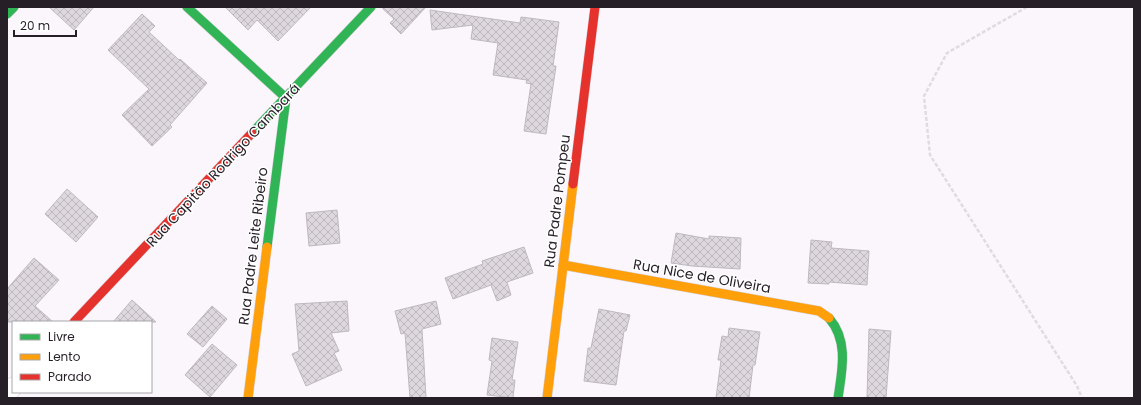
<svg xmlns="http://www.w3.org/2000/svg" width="1141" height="405" viewBox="0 0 1141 405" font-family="Poppins,sans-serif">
<defs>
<pattern id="building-cross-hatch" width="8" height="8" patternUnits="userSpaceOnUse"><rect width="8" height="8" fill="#ddd7de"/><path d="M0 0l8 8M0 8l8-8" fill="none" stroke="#beb8be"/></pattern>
</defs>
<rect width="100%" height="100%" fill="#fbf6fc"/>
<g fill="url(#building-cross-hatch)" stroke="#beb9c0">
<polygon points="49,7 94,7 74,30"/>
<polygon points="225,7 311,7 278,41 257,20 248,30"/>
<polygon points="383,7 426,7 401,34 390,23 394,19 383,9"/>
<polygon points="430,10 520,23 521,17 559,22 553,66 556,66 546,134 524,131 531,84 526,83 527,80 493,75 498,43 471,39 473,25 432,30"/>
<polygon points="142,14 155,26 149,32 179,60 180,59 207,83 170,125 172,127 152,146 122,115 149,89 108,50"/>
<polygon points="67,189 98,217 76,242 45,214"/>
<polygon points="337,210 340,243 309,246 306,213"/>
<polygon points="676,233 709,239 709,236 741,238 740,269 692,266 671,263"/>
<polygon points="811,240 832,242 831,248 869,251 867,285 829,282 829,284 808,283"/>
<polygon points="524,247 533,273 507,282 511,295 497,301 491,285 453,299 445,278 483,264 482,261"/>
<polygon points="34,258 59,280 35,306 53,322 7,322 7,289"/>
<polygon points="132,300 156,322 113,322"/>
<polygon points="347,301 349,331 331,333 339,351 334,353 342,370 306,386 292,354 299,351 295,304"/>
<polygon points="436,301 441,324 422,329 426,398 410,398 405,333 401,334 395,311"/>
<polygon points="212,306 227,319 203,347 187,334"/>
<polygon points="599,309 630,315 626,331 624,331 616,385 584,381 588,348 591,348"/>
<polygon points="729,328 760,332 755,365 753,365 749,398 716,398 721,360 718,360 722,336 728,337"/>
<polygon points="869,329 891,331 886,398 867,398"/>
<polygon points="492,338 518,342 512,380 515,380 513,398 487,395 492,361 489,360"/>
<polygon points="212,344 237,365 210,397 185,375"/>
</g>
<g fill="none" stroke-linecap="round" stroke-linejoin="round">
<defs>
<polyline id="street" points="7,393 13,387"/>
<g id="fast">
<polyline points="187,7 286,98 267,247"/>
<polyline points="7,14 14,7"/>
<polyline points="252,133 371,7"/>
<path d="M829,318C849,341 842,371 838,398"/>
</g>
<g id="slow">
<polyline points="563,265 819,311 829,318"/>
<polyline points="248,398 267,247"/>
<polyline points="547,398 573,184"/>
</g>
<g id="jam">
<polyline points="573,184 595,7"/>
<polyline points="74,322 252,133"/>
</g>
</defs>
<use href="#street" stroke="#d6d0d7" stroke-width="20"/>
<use href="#fast" stroke="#d6d0d7" stroke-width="10"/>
<use href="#slow" stroke="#d6d0d7" stroke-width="10"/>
<use href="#jam" stroke="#d6d0d7" stroke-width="10"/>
<polyline stroke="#dedcdf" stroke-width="2.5" stroke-dasharray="4 2" stroke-linecap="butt" points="1027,7 947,53 924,96 930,155 1077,386 1082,398"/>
<use href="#street" stroke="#fefeff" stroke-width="19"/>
<use href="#fast" stroke="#30b455" stroke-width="9"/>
<use href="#slow" stroke="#ff9f0a" stroke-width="9"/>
<use href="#jam" stroke="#e5322d" stroke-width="9"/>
</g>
<g text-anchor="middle" stroke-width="3" stroke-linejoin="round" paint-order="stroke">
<g font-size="14" fill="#261f28" stroke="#fff">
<text transform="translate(223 165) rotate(-47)" y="5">Rua Capitão Rodrigo Cambará</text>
<text transform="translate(557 201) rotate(-83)" y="5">Rua Padre Pompeu</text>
<text transform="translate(253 246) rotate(-83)" y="5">Rua Padre Leite Ribeiro</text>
<text transform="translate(702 276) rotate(10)" y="5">Rua Nice de Oliveira</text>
</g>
</g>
<rect width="1141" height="405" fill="none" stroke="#261f28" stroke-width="16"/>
<rect x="12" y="321" width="140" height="72" fill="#ffffff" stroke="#a8a5a9"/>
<rect x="20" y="334" width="20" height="6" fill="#30b455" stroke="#a8a5a9"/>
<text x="48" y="341" font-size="12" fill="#261f28">Livre</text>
<rect x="20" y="354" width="20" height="6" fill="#ff9f0a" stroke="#a8a5a9"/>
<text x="48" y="361" font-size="12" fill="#261f28">Lento</text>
<rect x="20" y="374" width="20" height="6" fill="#e5322d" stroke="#a8a5a9"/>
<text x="48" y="381" font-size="12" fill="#261f28">Parado</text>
<path d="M14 30v6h62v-6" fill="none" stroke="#261f28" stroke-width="2"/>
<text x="20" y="30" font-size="12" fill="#261f28" stroke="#ffffff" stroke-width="3" paint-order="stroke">20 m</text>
</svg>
